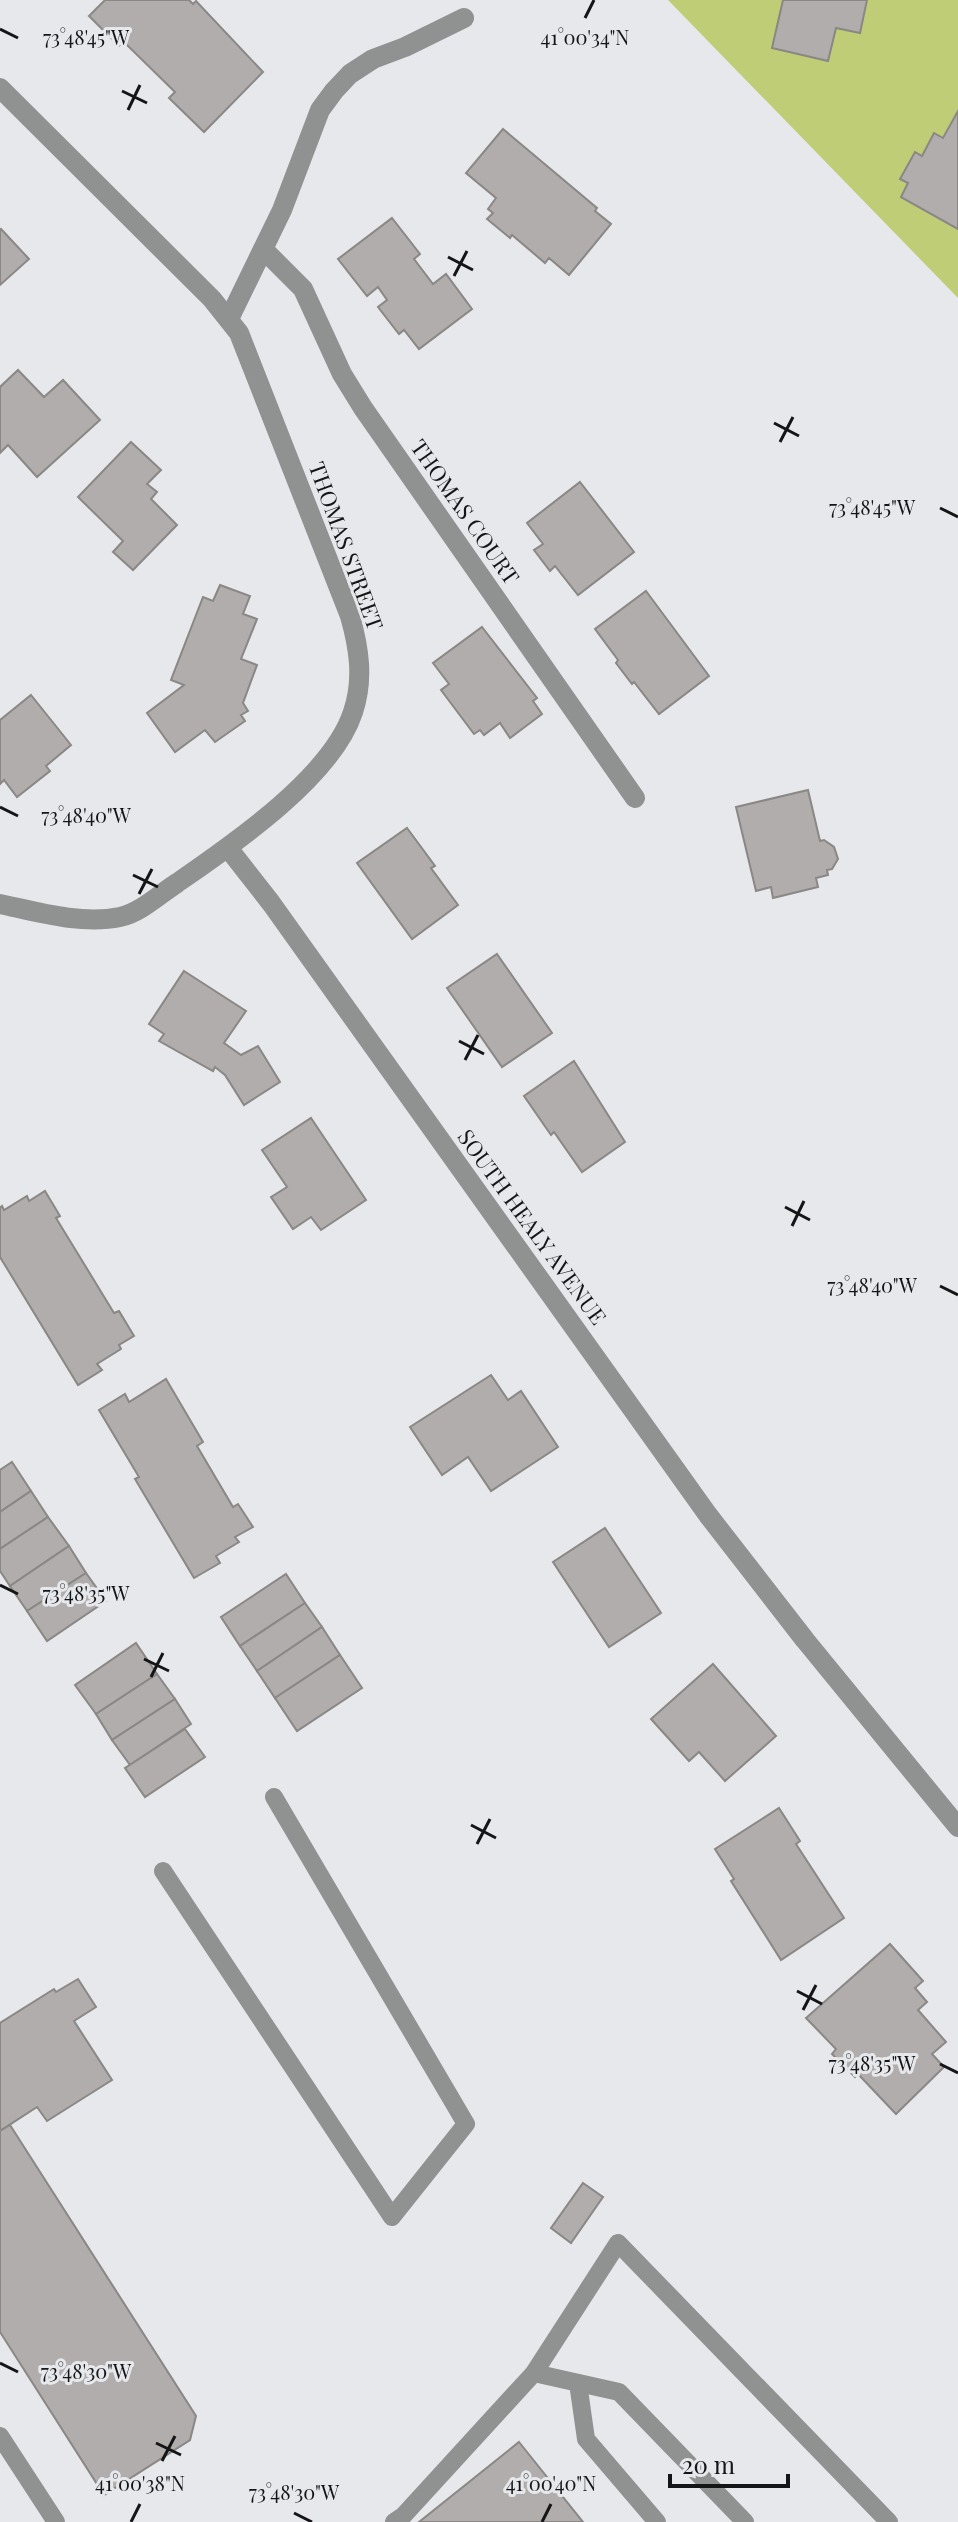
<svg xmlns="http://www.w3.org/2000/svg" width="958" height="2522" viewBox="0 0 958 2522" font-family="'Playfair Display',serif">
<rect width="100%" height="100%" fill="#e6e8ec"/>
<polygon fill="#bfcd76" points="668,0 958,0 958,298"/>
<g fill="#b1adac" stroke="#8a8785" stroke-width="2">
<polygon points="105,0 189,0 193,4 196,1 263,72 204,132 169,98 175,92 124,42 119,46 89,16"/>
<polygon points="783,0 867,0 860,33 836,28 828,61 772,48"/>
<polygon points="958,111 958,229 901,197 908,183 900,179 915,152 922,156 934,133 943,138"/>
<polygon points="503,129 597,208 595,211 611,224 569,275 549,258 545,263 512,235 510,238 487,219 493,213 488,209 496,198 466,173"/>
<polygon points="392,218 420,254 414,259 433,284 446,274 472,309 419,349 404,330 399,334 378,307 387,300 378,287 367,296 338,259"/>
<polygon points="1,229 29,259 0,285 0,230"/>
<polygon points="18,370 44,397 63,380 100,420 37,477 8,445 0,453 0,387"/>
<polygon points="131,442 161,470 147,484 157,492 151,499 177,525 133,570 113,552 123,541 78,497"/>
<polygon points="580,482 634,552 578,595 555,566 550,571 534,550 543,544 527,523"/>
<polygon points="220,585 250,596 243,614 257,619 241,659 257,665 243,703 248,711 241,715 245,721 215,742 205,730 175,752 147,713 184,685 171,680 203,597 213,601"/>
<polygon points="646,591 709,676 659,714 634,682 632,684 616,663 618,660 595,629"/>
<polygon points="482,627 537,698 533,701 542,714 510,738 500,723 484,735 480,730 474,734 441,690 449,684 433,663"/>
<polygon points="31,695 71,745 46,766 50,771 17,797 4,780 0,784 0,720"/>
<polygon points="808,790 820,841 824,840 834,847 838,859 832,869 827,870 828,875 816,878 818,887 773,898 771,887 756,891 736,807"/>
<polygon points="407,828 435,866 431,868 458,905 412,939 357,863"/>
<polygon points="497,954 552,1033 502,1067 447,988"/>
<polygon points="184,971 246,1011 224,1043 241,1055 258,1046 280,1082 244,1105 225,1075 215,1067 213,1071 159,1041 164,1034 149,1024"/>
<polygon points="574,1061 625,1142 582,1172 554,1132 551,1135 524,1096"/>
<polygon points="311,1118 366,1200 321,1230 311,1217 293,1229 271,1197 287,1187 262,1150"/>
<polygon points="45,1191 60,1216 56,1218 114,1313 119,1311 134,1336 119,1345 121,1349 97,1364 102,1370 78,1385 0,1257 0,1208 2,1206 4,1210 27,1196 29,1201"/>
<polygon points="491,1375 508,1400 521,1391 558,1447 491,1491 468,1457 442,1475 410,1427"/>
<polygon points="166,1379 203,1442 197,1446 233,1507 238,1504 253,1527 235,1537 239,1542 216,1556 220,1563 194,1578 135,1479 139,1477 99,1410 125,1394 129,1402"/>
<polygon points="12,1462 31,1491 0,1512 0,1470"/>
<polygon points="31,1491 48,1517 0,1549 0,1512"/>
<polygon points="48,1517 69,1546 10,1586 0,1571 0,1549"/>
<polygon points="605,1528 661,1613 609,1647 553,1562"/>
<polygon points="69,1546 86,1573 27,1611 10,1586"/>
<polygon points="86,1573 106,1601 47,1641 27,1611"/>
<polygon points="286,1574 305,1603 240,1646 221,1617"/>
<polygon points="305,1603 322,1627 257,1671 240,1646"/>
<polygon points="322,1627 340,1655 275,1698 257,1671"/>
<polygon points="136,1643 157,1674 96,1714 75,1685"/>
<polygon points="340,1655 362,1688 297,1731 275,1698"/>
<polygon points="713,1664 776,1736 725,1781 699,1752 689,1761 651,1719"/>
<polygon points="157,1674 175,1699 112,1740 96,1714"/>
<polygon points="175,1699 191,1724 130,1765 112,1740"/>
<polygon points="185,1729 205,1757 145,1797 125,1768"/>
<polygon points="779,1808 800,1841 796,1844 844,1918 781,1960 731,1881 734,1879 715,1849"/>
<polygon points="890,1944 923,1981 915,1988 927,2002 918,2010 946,2042 932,2054 944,2067 896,2114 858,2074 855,2077 832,2054 836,2049 806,2018"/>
<polygon points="78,1979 96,2007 74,2021 112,2080 47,2121 37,2107 0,2131 0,2023 54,1989 56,1992"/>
<polygon points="10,2125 196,2416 190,2440 104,2495 0,2332 0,2131"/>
<polygon points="583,2183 603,2197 571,2243 551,2228"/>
<polygon points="519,2442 583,2522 419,2522"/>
</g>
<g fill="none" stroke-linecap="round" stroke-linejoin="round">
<g stroke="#909191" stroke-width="18">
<polyline points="163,1871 392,2217 466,2124 274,1797"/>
<polyline points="534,2373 619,2392 745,2522"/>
<polyline points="578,2383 586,2439 657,2522"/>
<polyline points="0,2436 56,2522"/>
<polyline points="394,2522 403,2516 534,2373 618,2243 889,2522"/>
</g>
<g stroke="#909191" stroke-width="20">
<path d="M0,88L212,299L239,333L350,616C359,648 364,679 353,712C332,777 232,845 177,883C160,894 140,913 120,917C82,925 37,912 0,904"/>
<polyline points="264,250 303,289 342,374 363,408 635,798"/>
<polyline points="229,319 282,210 320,110 334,91 350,74 373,59 405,47 464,18"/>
<polyline points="228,848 271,903 708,1515 805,1640 958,1827"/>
</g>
</g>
<path fill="none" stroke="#151517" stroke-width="3" d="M585,18L594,0M0,29L18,38M122,91L147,103M128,110L140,85M448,257L473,270M454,276L467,251M774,423L799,436M780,442L793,417M940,508L958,517M0,807L18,816M133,875L158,887M139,894L152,869M459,1041L484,1054M465,1060L478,1035M785,1207L810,1220M792,1226L804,1201M940,1286L958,1295M0,1585L18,1594M144,1659L169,1671M151,1677L163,1653M471,1825L496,1838M477,1844L490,1819M797,1991L822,2004M803,2010L816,1985M940,2064L958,2073M0,2363L18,2372M156,2443L181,2455M162,2461L175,2436M294,2513L312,2522M131,2522L140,2504M542,2522L551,2504"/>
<g text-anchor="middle" stroke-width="6" stroke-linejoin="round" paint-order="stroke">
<g font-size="22" fill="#151517" stroke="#e6e8ec">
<text transform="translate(465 512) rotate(55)" y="8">THOMAS COURT</text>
<text transform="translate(346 546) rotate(70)" y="8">THOMAS STREET</text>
<text transform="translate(532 1227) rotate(54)" y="8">SOUTH HEALY AVENUE</text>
</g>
</g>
<g font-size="20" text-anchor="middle" fill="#151517" stroke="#e6e8ec" stroke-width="6" stroke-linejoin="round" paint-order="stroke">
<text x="585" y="45">41°00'34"N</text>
<text x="86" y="45">73°48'45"W</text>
<text x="872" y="515">73°48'45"W</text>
<text x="86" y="823">73°48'40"W</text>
<text x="872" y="1293">73°48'40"W</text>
<text x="86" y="1601">73°48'35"W</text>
<text x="872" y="2071">73°48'35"W</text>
<text x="86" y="2379">73°48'30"W</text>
<text x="140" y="2491">41°00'38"N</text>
<text x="551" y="2491">41°00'40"N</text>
<text x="294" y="2500">73°48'30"W</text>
</g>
<path d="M670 2474v12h118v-12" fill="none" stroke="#151517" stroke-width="4"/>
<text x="682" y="2474" font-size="24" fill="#151517" stroke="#e6e8ec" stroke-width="6" paint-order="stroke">20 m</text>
</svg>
